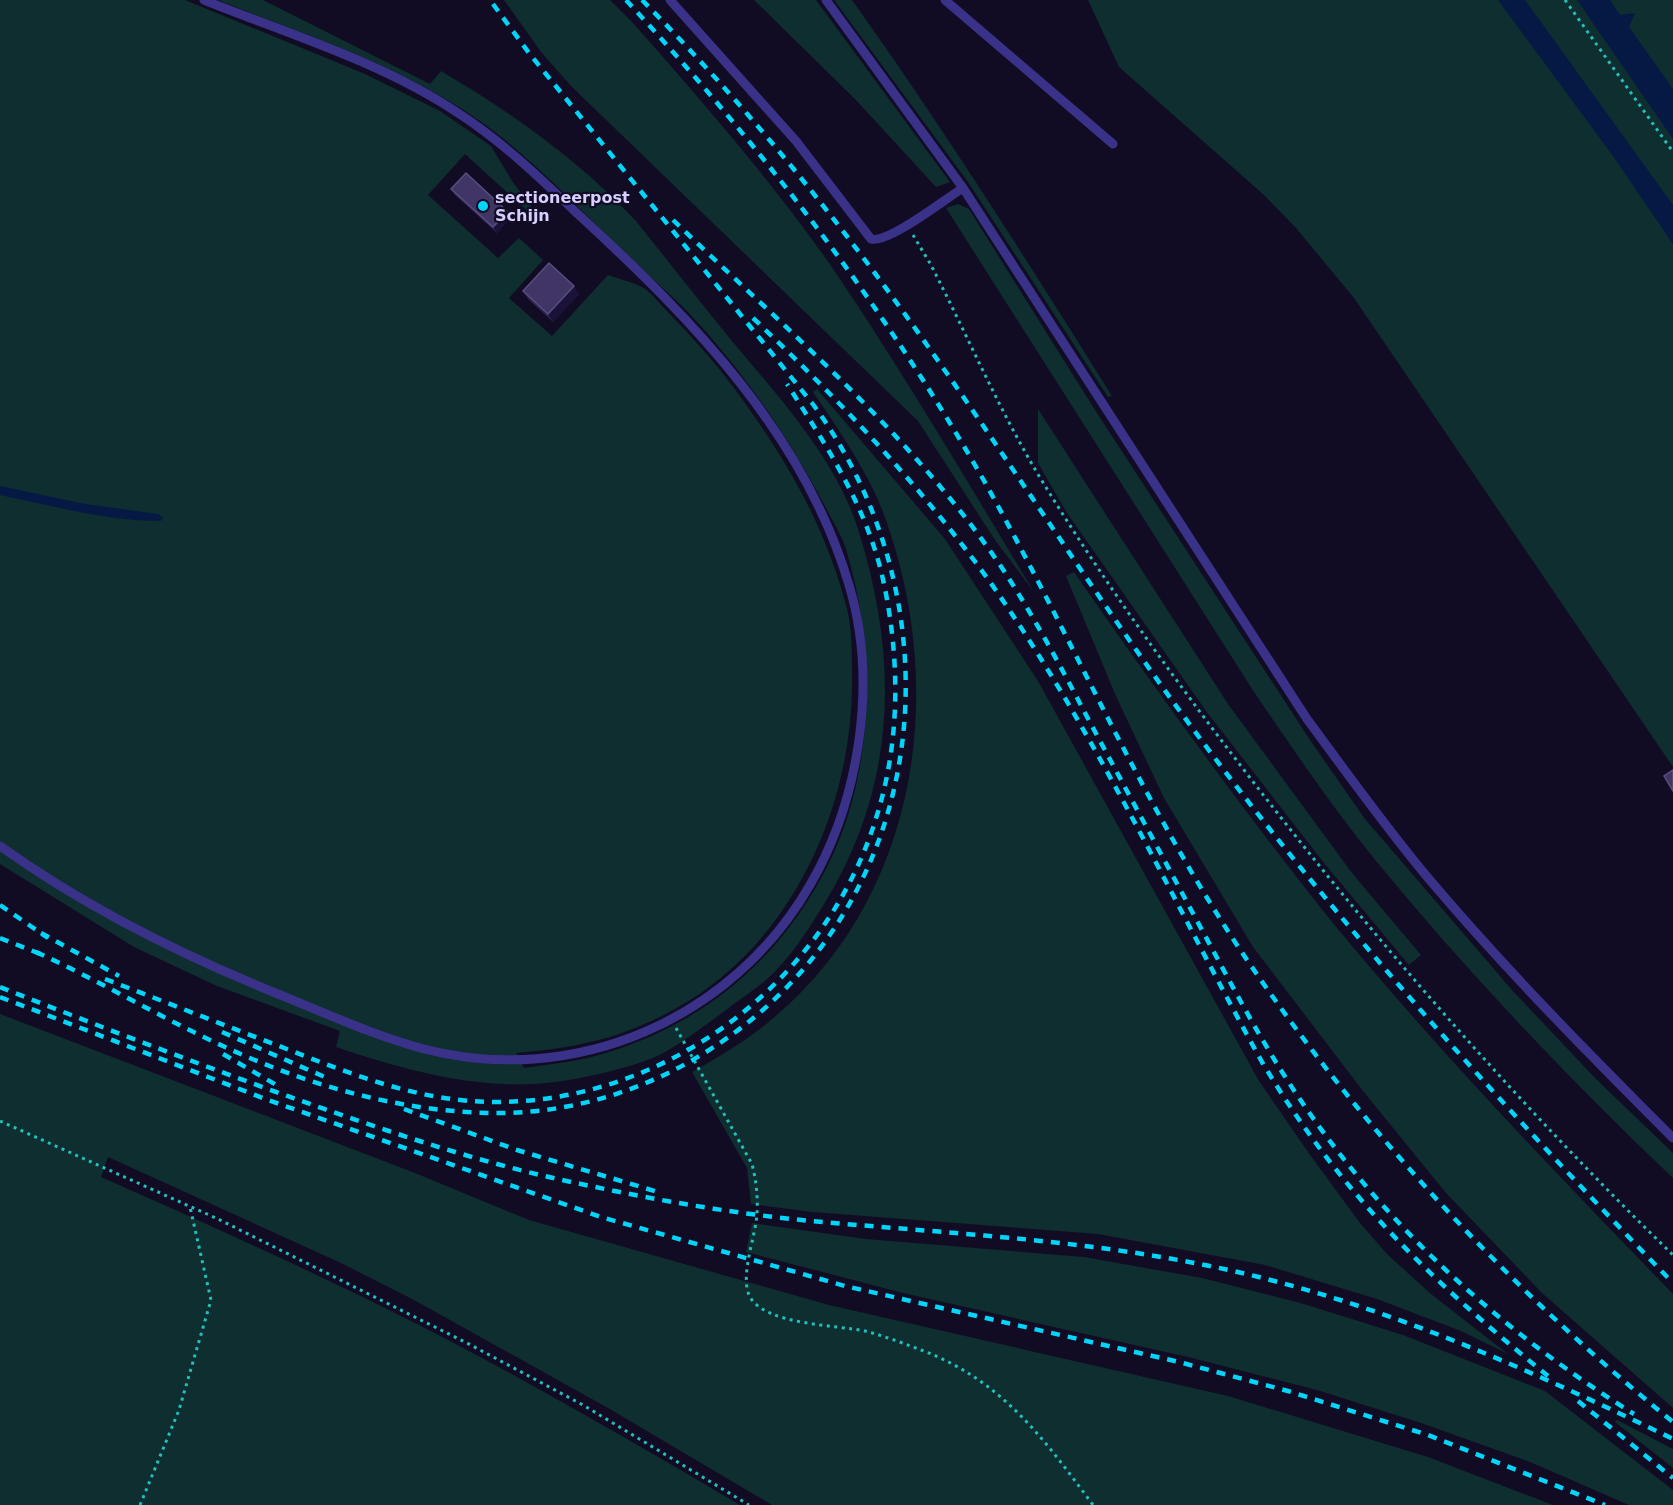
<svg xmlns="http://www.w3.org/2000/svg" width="1673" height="1505" viewBox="0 0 1673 1505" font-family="'DejaVu Sans',sans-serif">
<rect width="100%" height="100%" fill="#110c24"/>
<g fill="#0e2e2f">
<path d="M0,0H185L365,74L440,111L491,146L512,181L537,214L534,217L465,154L428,195L498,258L519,238L543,260L509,298L552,336L608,275C619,279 632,282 642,287C651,292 658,302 665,309C695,340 723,371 747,406C792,469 828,534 847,609C852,629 852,652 852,672C855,804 793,945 673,1010C621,1039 574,1048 516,1053L524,1068C552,1064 582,1061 609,1052C708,1021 783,956 829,863C850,820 861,774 865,727C871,666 863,607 846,549C841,534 832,520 825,506C788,436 740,366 684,308C664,288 641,269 621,249C570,200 522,147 462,109C387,61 300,33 218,0H263L430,84L441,71C511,112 580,161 636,221C668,261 700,302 732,341C778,396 836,459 858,529C899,659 897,783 826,901C808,930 790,959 765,981C752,992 736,1002 722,1013C701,1028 679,1046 655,1057C625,1070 565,1083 532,1084C465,1087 398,1068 336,1047L340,1031L217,986L134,947L0,864Z"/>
<path d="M504,0H610L633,23C701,100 770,179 829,263C902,370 967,481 1034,592L995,540L918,421L571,86L541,52Z"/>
<polygon points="754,0 816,0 950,182 936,187 856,100"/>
<path d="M834,0H852C944,129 1028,262 1112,396L1108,397L968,182Z"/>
<polygon points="1088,0 1673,0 1673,767 1354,298 1296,228 1264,195 1119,67"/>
<path d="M958,204L969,209L1095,410L1310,740L1365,819L1512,990L1596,1079L1673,1153V1178C1568,1078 1468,973 1376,861C1332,807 1293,749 1254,692L946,208Z"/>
<path d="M817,389L945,539L1038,681L1259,1081L1308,1152L1360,1223L1387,1254L1431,1294L1508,1354L1461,1331L1377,1299L1265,1265L1098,1234L812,1212L751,1204L747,1168L692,1072C719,1057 747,1040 771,1020C916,900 947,698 888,526C872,477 842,435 813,392Z"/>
<polygon points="1038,409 1228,704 1352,873 1421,955 1409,965 1324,863 1206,711 1067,513 1038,463"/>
<path d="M1074,572C1153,686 1234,798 1320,907C1430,1043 1552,1169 1673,1294V1408L1542,1293L1446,1193L1363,1091L1253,947L1164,798L1115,694L1066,576Z"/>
<path d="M0,1014L415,1173L529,1220L829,1305L1228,1396L1428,1457L1553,1505H772L608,1408L414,1300L341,1263L108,1157L101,1177C207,1224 312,1271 415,1323C525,1379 633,1442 740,1505H0Z"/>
<polygon points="752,1223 866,1239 1084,1257 1202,1278 1304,1304 1403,1335 1545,1391 1673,1490 1673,1505 1629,1505 1530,1462 1424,1424 1317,1390 1188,1357 903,1293 746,1252"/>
<polygon points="1617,1420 1673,1449 1673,1468 1615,1422"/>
</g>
<g fill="#051944">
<polygon points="1498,0 1525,0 1673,205 1673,244 1613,156"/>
<polygon points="1577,0 1610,0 1620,15 1635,13 1629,27 1673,89 1673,139"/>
<path d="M0,486L85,504L158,514L163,517L161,521C107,521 53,506 0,495Z"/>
</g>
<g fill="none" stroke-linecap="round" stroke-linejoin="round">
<g stroke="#22bfbd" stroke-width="3" stroke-dasharray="3 4.5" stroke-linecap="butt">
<polyline points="1565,0 1673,152"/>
<path d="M913,235L931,265C966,333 997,405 1036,471C1102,580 1176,682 1254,783C1383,950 1522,1108 1673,1255"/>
<path d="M676,1028L752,1164C756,1180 758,1196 757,1213C756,1236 739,1277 750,1297C766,1325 836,1325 865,1331C884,1336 903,1343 921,1350C1002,1380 1044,1439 1093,1505"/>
<polyline points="0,1121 218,1219 467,1343 583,1405 749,1505"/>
<polyline points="140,1505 179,1410 211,1300 190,1207"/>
</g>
<g stroke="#393288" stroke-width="9">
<path d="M670,0L796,141L871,239C888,244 945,199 963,188"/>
<path d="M826,0L963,188L1307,719C1347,773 1386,828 1429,879C1506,970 1589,1054 1673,1138"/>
<polyline points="945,0 1113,144"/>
<path d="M0,846C85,907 177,953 273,992C323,1012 372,1035 424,1049C575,1088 733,1019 810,885C860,799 878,681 849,585C805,435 693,320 581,217C542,180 503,142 458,113C382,62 288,34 204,0"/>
</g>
<g stroke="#00d5fa" stroke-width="4.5" stroke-dasharray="9 8" stroke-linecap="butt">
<path d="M626,0C761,146 884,306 983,479C1072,637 1143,806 1245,957C1364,1132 1509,1289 1673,1422"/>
<path d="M642,0C708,67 770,138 828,212C951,368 1055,538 1171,699C1323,908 1494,1098 1673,1283"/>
<path d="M673,220C787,330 916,439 1004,571C1034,617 1060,665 1085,713C1122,782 1159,850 1196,919C1225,972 1252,1025 1284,1075C1373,1215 1493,1326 1634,1414"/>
<path d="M753,318C839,400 920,485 990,582C1096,732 1173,902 1262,1062C1341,1194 1430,1280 1548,1376"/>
<polyline points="0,905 48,938"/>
<polyline points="41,933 119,976"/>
<polyline points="0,938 43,955"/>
<path d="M36,952C100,981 161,1018 225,1047C307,1085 401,1112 493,1113C565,1114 639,1093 701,1055C931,917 966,611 812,403L529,53L490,0"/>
<path d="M105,979C163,1001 221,1024 279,1046C351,1074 421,1103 500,1102C671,1100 828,979 877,815C901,738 900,654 882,575C865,504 826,445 787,384"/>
<path d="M0,987C93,1024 185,1059 279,1093C378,1128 477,1163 581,1184C660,1201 742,1215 823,1222C945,1233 1068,1239 1189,1262C1359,1293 1518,1364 1673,1439"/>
<polyline points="0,997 268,1100 601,1217 845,1286 1179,1362 1288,1391 1428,1435 1605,1505"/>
<polyline points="222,1032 327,1078"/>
<polyline points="223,1054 278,1086"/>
<polyline points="404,1109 517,1150 658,1192"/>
<polyline points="1578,1401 1673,1478"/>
</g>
</g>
<g fill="#2f2354">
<polygon points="451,189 508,212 511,217 497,233 455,195"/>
<polygon points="523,291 579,294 553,322 528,299"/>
</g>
<g fill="#1b1239">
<polygon points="508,212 511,217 497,233 493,227"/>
<polygon points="574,286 579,294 553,322 548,314"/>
</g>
<g fill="#413566" stroke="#584e7e" stroke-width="1.5">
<polygon points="466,173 508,212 493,227 451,189"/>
<polygon points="549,263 574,286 548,314 523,291"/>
<polygon points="1673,770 1673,791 1664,776"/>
</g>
<circle fill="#00d5fa" stroke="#110c24" stroke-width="2" cx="483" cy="206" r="6"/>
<g text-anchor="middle" stroke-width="4.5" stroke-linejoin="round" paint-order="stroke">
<g font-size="16" font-weight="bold" fill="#d7cfff" stroke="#110c24" text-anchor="start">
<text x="495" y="203">sectioneerpost<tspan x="495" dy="18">Schijn</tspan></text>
</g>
</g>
</svg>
